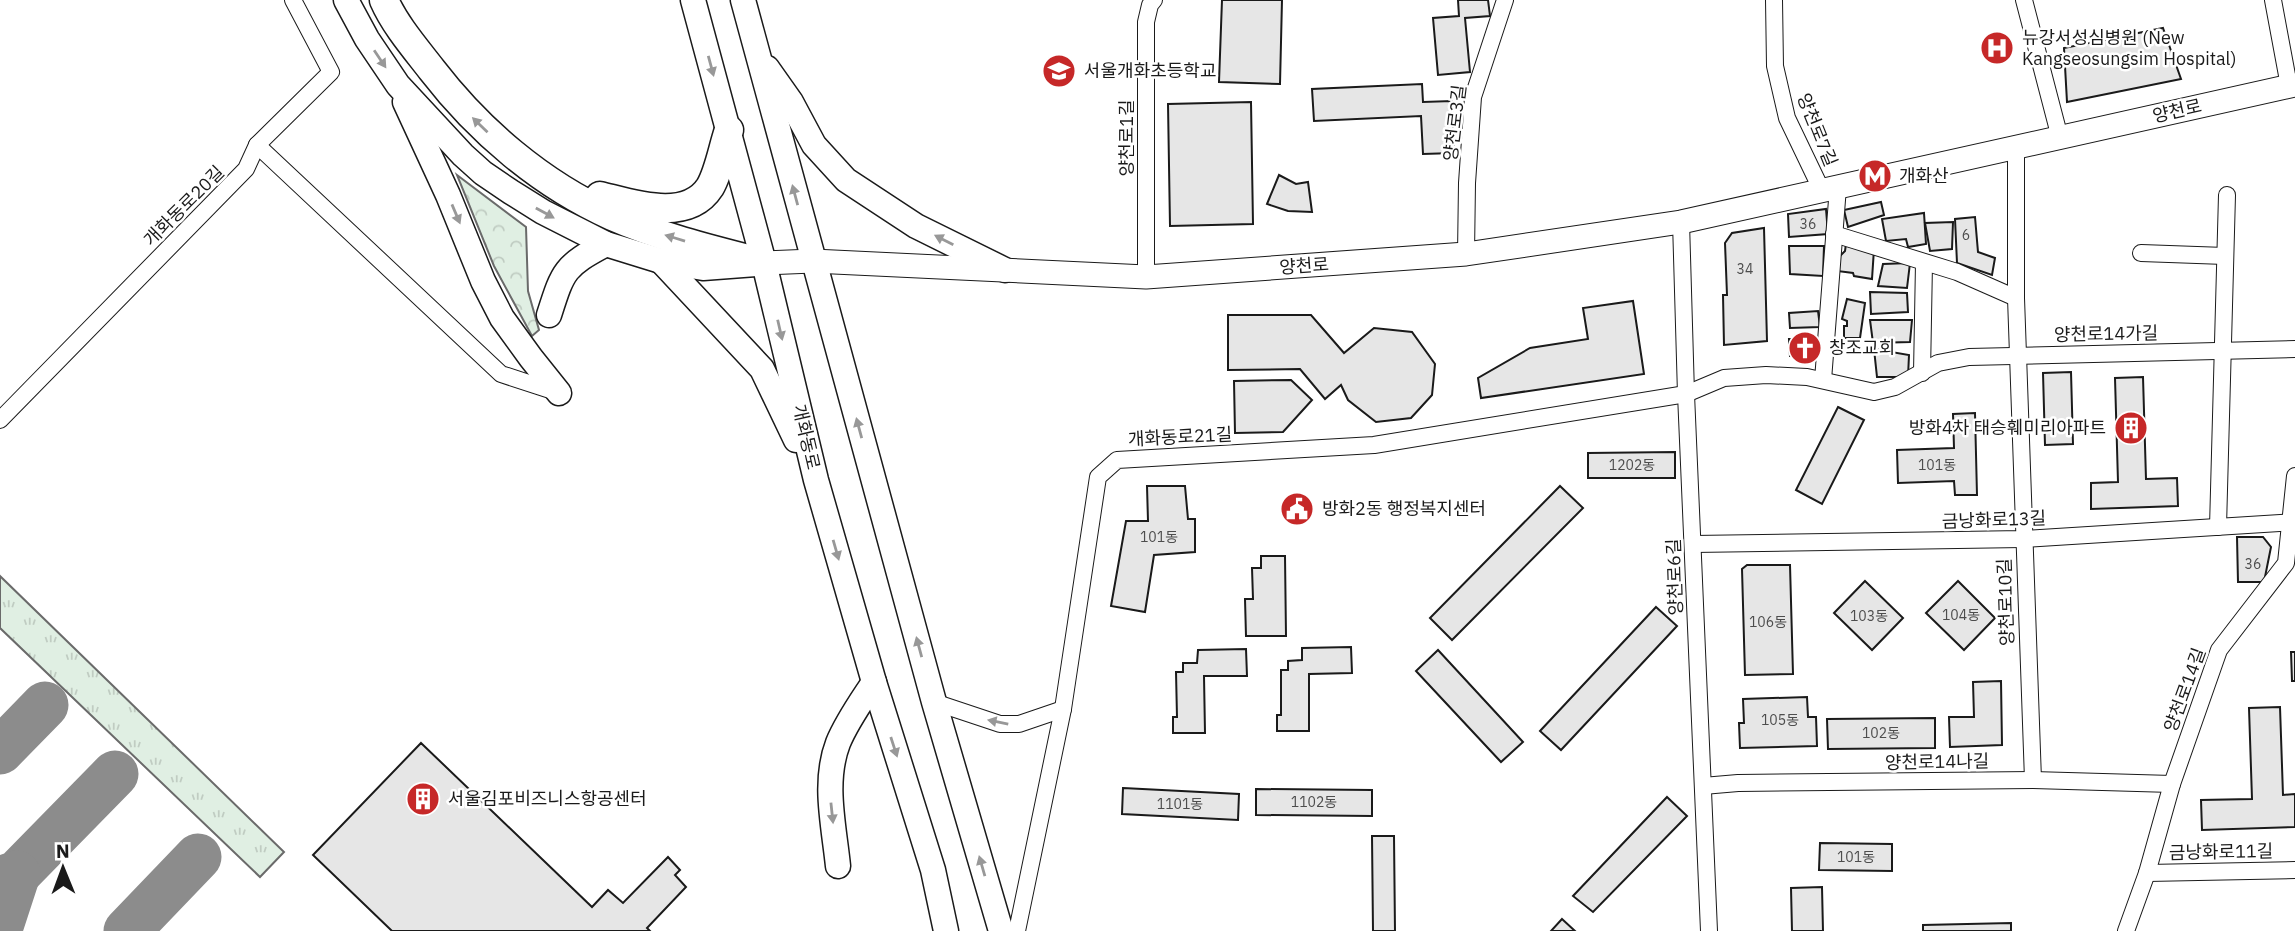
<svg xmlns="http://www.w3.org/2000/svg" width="2295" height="931" viewBox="0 0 2295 931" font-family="'IBM Plex Sans','Noto Sans KR',sans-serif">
<defs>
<pattern id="grass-tufts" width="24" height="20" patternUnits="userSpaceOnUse" patternTransform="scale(1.75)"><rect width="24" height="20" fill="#e0efe3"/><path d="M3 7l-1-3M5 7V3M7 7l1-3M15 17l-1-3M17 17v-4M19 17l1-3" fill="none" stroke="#c0ccc2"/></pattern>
<pattern id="forest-crowns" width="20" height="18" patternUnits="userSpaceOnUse" patternTransform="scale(1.75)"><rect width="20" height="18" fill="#e0efe3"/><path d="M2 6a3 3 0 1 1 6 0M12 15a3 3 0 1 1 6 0" fill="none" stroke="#c0ccc2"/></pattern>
</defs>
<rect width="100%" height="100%" fill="#fff"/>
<polygon fill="url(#grass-tufts)" stroke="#6a6a6a" stroke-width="2" points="0,576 284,852 260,877 0,628"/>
<polygon fill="url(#forest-crowns)" stroke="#6a6a6a" stroke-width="2" points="457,175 526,227 528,291 539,330 532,336 494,266"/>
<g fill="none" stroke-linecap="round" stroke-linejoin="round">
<g stroke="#8c8c8c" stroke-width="47">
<polyline points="0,751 45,705"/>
<polyline points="0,880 17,874 115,774"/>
<polyline points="0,926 17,874"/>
<polyline points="127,931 198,857"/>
</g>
</g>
<g fill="#e6e6e6" stroke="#1a1a1a" stroke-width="2">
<polygon points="1222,0 1282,0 1280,84 1219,82"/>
<polygon points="1458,0 1488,0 1490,16 1465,18 1470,72 1438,75 1433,18 1459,16"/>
<polygon points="2163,28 2181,79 2067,102 2064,48"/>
<polygon points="1422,84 1423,102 1452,101 1454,153 1423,154 1421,116 1314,121 1312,89"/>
<polygon points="1251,102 1253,224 1170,226 1168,104"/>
<polygon points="1279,175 1296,184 1308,182 1312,212 1288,211 1267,204"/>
<polygon points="1881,202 1884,215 1848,227 1844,210"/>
<polygon points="1826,209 1828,234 1789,237 1788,214"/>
<polygon points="1924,213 1926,244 1908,247 1906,239 1886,241 1882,219"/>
<polygon points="1975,217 1978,252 1995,258 1992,275 1957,263 1955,219"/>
<polygon points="1953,222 1952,249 1930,251 1925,223"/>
<polygon points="1764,228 1767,341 1724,345 1723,295 1727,295 1725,243 1732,233"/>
<polygon points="1846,244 1874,249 1872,279 1854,276 1853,273 1837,271 1839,257 1845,251"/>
<polygon points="1789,246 1824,246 1823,276 1790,274"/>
<polygon points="1910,263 1907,288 1878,286 1883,264"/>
<polygon points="1870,292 1907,293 1908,312 1871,314"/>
<polygon points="1847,299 1865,303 1860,338 1844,338 1844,326 1847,326 1847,321 1842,319"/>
<polygon points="1633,301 1644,374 1481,398 1478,378 1530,348 1588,339 1583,308"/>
<polygon points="1818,311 1820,327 1790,328 1789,313"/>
<polygon points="1228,315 1311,315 1344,353 1374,328 1412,332 1435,364 1432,395 1411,418 1376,422 1348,400 1341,385 1325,399 1300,369 1228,370"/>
<polygon points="1870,320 1912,320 1910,342 1873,343"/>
<polygon points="1789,339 1819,340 1822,357 1790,356"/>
<polygon points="1874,349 1909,355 1908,377 1877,377"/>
<polygon points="2071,372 2073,444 2045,445 2043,373"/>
<polygon points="2143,377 2146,479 2177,478 2178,506 2091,509 2091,483 2118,482 2115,378"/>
<polygon points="1291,380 1312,400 1283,432 1235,433 1234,381"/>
<polygon points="1838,407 1864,420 1822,504 1796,490"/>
<polygon points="1975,413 1977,495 1955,495 1954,481 1898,483 1897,450 1954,448 1953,414"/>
<polygon points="1675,452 1675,478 1588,478 1588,453"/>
<polygon points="1147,486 1185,486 1188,519 1195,519 1195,552 1154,555 1145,612 1111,606 1126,521 1148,521"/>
<polygon points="1560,486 1583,508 1452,640 1430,618"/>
<polygon points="2237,537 2263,537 2271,547 2264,582 2238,582"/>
<polygon points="1261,556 1285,556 1286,636 1246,636 1245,599 1253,599 1252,568 1261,568"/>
<polygon points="1747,565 1790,565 1793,674 1745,675 1742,569"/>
<polygon points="1865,581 1903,618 1872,650 1834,613"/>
<polygon points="1958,581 1995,618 1964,650 1926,613"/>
<polygon points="1656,607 1677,626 1561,750 1540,731"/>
<polygon points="1351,647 1352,673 1309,674 1309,731 1277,731 1277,715 1281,715 1281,670 1288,670 1288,661 1302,660 1302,648"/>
<polygon points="1246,649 1247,676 1204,676 1205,733 1173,733 1173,717 1177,717 1176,672 1183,672 1183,663 1197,663 1198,650"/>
<polygon points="1438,650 1523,742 1501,762 1416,671"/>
<polygon points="2291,652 2295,652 2295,681 2292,681"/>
<polygon points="2001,681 2002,745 1950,747 1949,717 1974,717 1973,682"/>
<polygon points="1807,697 1808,717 1816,717 1817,746 1740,748 1739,723 1744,723 1743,699"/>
<polygon points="2280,707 2283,795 2295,794 2295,827 2202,830 2201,800 2252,799 2249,708"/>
<polygon points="1935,718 1935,748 1828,749 1827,719"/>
<polygon points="421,743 592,907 608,890 623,903 668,857 680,870 675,875 686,887 647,928 650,931 392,931 313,855"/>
<polygon points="1123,788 1239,794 1238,820 1122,814"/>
<polygon points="1256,789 1372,790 1372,816 1256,815"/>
<polygon points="1667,797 1687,816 1593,912 1573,896"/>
<polygon points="1372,836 1394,836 1395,931 1373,931"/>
<polygon points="1820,843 1892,844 1892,871 1819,870"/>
<polygon points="1822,887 1823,931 1792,931 1791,888"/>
<polygon points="1562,919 1575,931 1551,931"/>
<polygon points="2011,923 2011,931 1923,931 1923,925"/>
</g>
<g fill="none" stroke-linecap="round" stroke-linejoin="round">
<defs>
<g id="street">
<polyline points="1774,0 1775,66 1787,118 1822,191"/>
<polyline points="2024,0 2060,138"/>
<polyline points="2273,0 2289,86"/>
<polyline points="257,145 501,374 556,392"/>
<polyline points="2016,148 2016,298 2033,780"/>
<polyline points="1681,222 1686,394 1709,931"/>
<polyline points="1834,234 1957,272 2016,298"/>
<polyline points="2141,253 2225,256"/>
<polyline points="1466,254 1467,183 1473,97 1505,0"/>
<polyline points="1146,277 1146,22 1150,5 1154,0"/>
<polyline points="1922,373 1924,263"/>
<polyline points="1823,380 1838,187"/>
<polyline points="0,420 246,169 257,145 331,72 293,0"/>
<polyline points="2218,527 2227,195"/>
<polyline points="1693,544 2023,539 2295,522"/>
<polyline points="934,702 1000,724 1019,724 1063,709"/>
<polyline points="1703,786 1738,783 2033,780 2172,784"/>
<polyline points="2147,873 2295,870"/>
<polyline points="1017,931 1063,709 1098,477 1117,460 1374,445 1686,394 1724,378 1766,375 1807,377 1874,392 1895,387 1938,363 1969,357 2295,349"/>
<polyline points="2126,931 2147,873 2172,784 2219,650 2286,563 2295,476"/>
</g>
<polyline id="secondary" points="764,263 813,261 1146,277 1466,254 1681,222 2295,85"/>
<g id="primary">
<polyline points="346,0 367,39 398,85 463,155 483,173 511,192 543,212 606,244 661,261 703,268 756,264"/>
<polyline points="693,0 764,263 816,480 874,682 933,870 946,931"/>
<polyline points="743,0 934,702 1001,931"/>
<polyline points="767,68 791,102 814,145 846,180 916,226 1005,270"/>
<polyline points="405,102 448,195 483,281 502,318 531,358 559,393"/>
<polyline points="661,261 762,369 796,440"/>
<path d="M549,315C563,271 564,266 606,244"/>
<path d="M838,866C834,826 823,782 838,743C847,721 861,702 874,682"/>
</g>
<g id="highway">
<path d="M384,0C395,25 415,48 432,70C479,131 541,184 612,216C660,237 713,250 764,263"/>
<path d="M600,196C633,204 687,223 710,187C719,172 723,147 729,130"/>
</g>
</defs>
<use href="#street" stroke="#1a1a1a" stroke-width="18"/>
<use href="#secondary" stroke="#1a1a1a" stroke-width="25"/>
<use href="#primary" stroke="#1a1a1a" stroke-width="27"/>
<use href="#highway" stroke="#1a1a1a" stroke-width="31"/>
<use href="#street" stroke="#fff" stroke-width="16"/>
<use href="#secondary" stroke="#fff" stroke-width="23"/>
<use href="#primary" stroke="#fff" stroke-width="24"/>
<use href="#highway" stroke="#fff" stroke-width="28"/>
</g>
<defs><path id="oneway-solid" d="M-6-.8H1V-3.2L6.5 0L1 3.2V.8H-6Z" transform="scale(1.75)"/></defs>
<g fill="#989898">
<use href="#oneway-solid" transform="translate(380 59) rotate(56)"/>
<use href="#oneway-solid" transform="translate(711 66) rotate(75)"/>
<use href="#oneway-solid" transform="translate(480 125) rotate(-136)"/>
<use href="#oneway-solid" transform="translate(795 195) rotate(-105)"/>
<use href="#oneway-solid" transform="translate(545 213) rotate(29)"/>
<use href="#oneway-solid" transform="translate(456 214) rotate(67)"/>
<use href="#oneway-solid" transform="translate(675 238) rotate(-163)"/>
<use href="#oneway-solid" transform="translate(944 240) rotate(-153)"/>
<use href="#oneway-solid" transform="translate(780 330) rotate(77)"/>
<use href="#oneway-solid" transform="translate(859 428) rotate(-105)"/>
<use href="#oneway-solid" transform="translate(836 550) rotate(74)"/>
<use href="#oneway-solid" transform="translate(919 647) rotate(-105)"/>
<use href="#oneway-solid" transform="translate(998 722) rotate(-168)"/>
<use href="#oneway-solid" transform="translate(894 747) rotate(72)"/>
<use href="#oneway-solid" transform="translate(832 813) rotate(84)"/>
<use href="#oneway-solid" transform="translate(982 866) rotate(-106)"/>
</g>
<defs>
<symbol id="hospital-disc" viewBox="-11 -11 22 22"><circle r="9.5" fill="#c62828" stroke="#fff"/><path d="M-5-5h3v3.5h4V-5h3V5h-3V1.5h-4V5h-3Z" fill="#fff"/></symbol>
<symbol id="school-disc" viewBox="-11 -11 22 22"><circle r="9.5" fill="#c62828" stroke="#fff"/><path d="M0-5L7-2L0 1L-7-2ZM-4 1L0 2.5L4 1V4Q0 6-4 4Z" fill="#fff"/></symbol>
<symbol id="metro-disc" viewBox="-11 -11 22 22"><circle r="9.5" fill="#c62828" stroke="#fff"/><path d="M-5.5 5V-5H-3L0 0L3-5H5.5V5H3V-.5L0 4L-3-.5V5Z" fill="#fff"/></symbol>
<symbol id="church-disc" viewBox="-11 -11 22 22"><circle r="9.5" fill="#c62828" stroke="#fff"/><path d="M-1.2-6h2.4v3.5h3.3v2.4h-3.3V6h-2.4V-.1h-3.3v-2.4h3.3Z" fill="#fff"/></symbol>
<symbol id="building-disc" viewBox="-11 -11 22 22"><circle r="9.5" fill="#c62828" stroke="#fff"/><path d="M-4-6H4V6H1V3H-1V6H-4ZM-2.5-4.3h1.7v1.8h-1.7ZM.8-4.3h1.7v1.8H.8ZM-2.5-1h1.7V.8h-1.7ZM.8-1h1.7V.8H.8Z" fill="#fff"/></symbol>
<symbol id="civic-disc" viewBox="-11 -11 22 22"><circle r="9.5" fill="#c62828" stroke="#fff"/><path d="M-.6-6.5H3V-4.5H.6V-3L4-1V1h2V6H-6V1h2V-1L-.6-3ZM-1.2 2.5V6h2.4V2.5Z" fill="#fff"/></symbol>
</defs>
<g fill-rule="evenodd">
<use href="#hospital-disc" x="1978" y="29" width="38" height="38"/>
<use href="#school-disc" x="1040" y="52" width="38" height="38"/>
<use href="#metro-disc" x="1856" y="157" width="38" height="38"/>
<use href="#church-disc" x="1786" y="329" width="38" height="38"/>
<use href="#building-disc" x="2112" y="409" width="38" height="38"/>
<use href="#civic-disc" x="1278" y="490" width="38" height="38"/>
<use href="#building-disc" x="404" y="780" width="38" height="38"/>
</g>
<g text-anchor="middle" stroke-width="5" stroke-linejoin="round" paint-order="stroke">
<g font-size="14" fill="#4d4d4d">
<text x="1808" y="229">36</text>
<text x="1966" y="240">6</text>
<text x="1745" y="274">34</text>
<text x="1632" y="470">1202동</text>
<text x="1937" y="470">101동</text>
<text x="1159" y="542">101동</text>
<text x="2253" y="569">36</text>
<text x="1961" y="620">104동</text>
<text x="1869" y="621">103동</text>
<text x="1768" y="627">106동</text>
<text x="1780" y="725">105동</text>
<text x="1881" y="738">102동</text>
<text x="1314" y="807">1102동</text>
<text x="1180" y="809">1101동</text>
<text x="1856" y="862">101동</text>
</g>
<g font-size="18" fill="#1a1a1a" stroke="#fff" text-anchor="start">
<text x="2022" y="44">뉴강서성심병원 (New<tspan x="2022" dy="21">Kangseosungsim Hospital)</tspan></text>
<text x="1084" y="77">서울개화초등학교</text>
<text x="1899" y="182">개화산</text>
<text x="1829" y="354">창조교회</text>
<text x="2106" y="434" text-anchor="end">방화4차 태승훼미리아파트</text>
<text x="1322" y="515">방화2동 행정복지센터</text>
<text x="448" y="805">서울김포비즈니스항공센터</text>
</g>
<g font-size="18" fill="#1a1a1a" stroke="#fff">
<text transform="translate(2177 111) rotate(-13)" y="6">양천로</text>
<text transform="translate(1455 123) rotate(-83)" y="6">양천로3길</text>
<text transform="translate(1817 130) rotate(68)" y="6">양천로7길</text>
<text transform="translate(1127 138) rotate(-90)" y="6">양천로1길</text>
<text transform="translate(184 206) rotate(-45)" y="6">개화동로20길</text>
<text transform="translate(1304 266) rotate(-4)" y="6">양천로</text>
<text transform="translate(2106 334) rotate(-1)" y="6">양천로14가길</text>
<text transform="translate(806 437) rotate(77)" y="6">개화동로</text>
<text transform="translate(1180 437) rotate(-3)" y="6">개화동로21길</text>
<text transform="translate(1994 520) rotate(-2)" y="6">금낭화로13길</text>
<text transform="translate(1675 577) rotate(-92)" y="6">양천로6길</text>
<text transform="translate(2006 602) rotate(-92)" y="6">양천로10길</text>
<text transform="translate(2185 690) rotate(-70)" y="6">양천로14길</text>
<text transform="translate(1937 762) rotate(-1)" y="6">양천로14나길</text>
<text transform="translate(2221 852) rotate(-1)" y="6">금낭화로11길</text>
</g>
</g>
<g transform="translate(63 868) rotate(359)" stroke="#ffffff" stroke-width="5" paint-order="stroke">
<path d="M0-5L12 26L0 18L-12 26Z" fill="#1a1a1a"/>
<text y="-10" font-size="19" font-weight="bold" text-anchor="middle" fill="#1a1a1a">N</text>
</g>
</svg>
